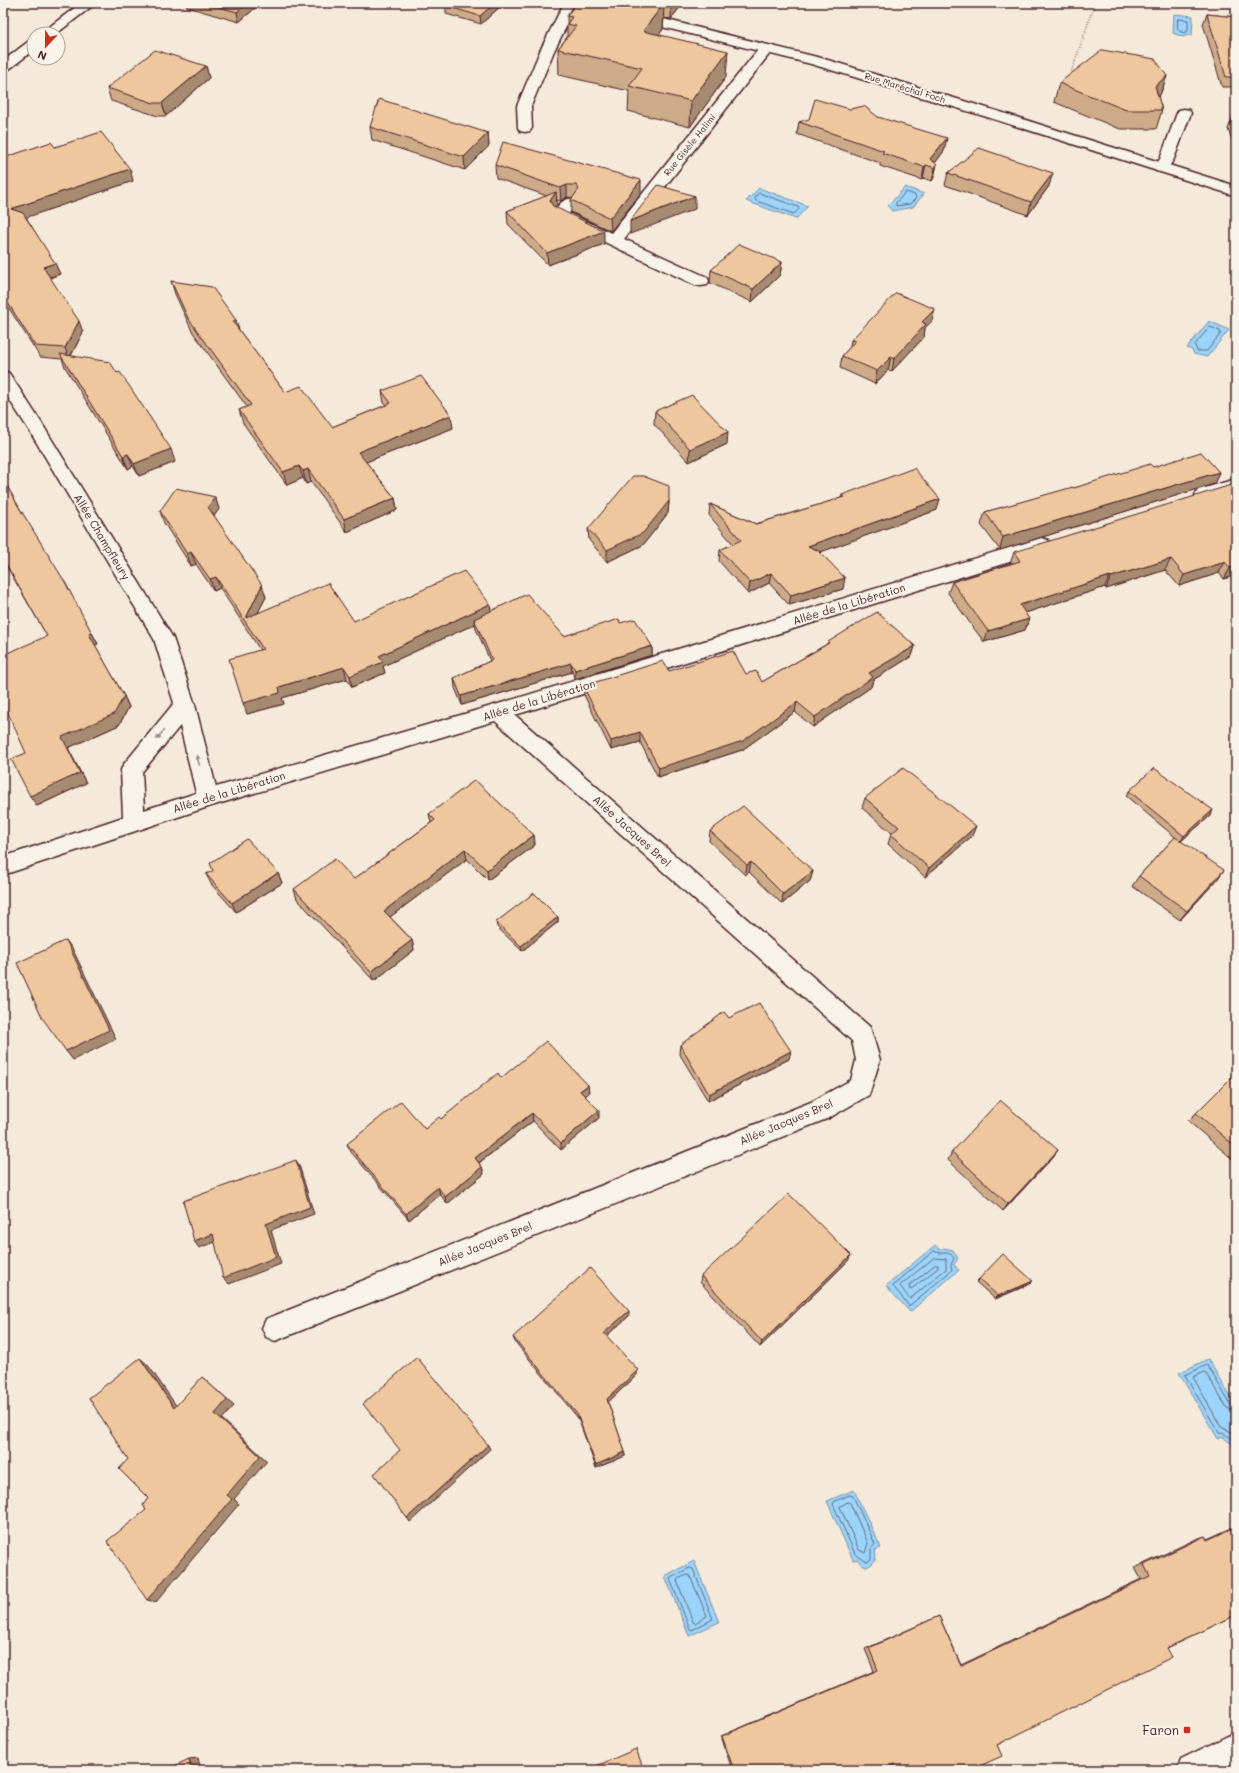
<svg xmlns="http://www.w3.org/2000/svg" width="1239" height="1773" viewBox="0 0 1239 1773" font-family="Mali,sans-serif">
<rect width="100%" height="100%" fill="#f5ead9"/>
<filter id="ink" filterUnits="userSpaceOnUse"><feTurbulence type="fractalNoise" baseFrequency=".025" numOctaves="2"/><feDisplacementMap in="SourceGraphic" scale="8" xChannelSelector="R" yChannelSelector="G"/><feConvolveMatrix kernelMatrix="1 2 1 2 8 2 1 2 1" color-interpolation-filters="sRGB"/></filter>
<g filter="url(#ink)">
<g fill="#9ad4fa" stroke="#7a8ca7">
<polygon points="1174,14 1193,16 1192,36 1188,35 1183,37 1173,33"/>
<polygon points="905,187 924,194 913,207 892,211 888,206"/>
<polygon points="759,188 808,206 796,219 746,201"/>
<polygon points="1209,321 1229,330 1207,357 1194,354 1192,350 1187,348"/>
<polygon points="935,1245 940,1250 944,1248 953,1250 958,1258 954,1265 959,1270 910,1312 886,1286"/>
<polygon points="1208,1359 1236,1406 1236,1443 1229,1442 1223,1437 1218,1439 1179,1373"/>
<path d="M854,1490L881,1548L875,1550C877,1559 875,1564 866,1567L862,1565L857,1559L853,1560L827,1501Z"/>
<polygon points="694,1561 719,1622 689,1636 665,1576"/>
</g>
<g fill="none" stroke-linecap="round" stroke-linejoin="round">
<g stroke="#6a677e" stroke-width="1">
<polygon points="1178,19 1188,20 1188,31 1184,33 1178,30"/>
<polygon points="906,192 915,195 916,198 910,204 896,206 896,203"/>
<polygon points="759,193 798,207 799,209 794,214 756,201 755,198"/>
<polygon points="1210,327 1220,331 1221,333 1207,351 1197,351 1195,345"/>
<path d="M934,1251C944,1256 948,1249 954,1258L951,1265L952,1270L909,1306L893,1286Z"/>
<polygon points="934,1258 946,1259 946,1269 910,1299 900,1286"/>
<polygon points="935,1265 938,1265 938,1268 910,1290 909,1286"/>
<path d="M1236,1407L1231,1405L1207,1365L1185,1375L1219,1433C1226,1433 1229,1438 1236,1439"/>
<polyline points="1236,1412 1227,1408 1205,1372 1193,1377 1221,1427 1236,1434"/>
<polygon points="850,1495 853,1496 875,1544 871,1549 871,1559 867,1562 855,1554 833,1504 834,1502"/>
<polygon points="848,1502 850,1503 868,1543 865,1553 859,1550 840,1507"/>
<polygon points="690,1568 693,1569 713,1619 692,1630 690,1629 670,1579"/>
<polygon points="688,1575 690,1576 707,1616 695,1623 693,1622 677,1581 678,1579"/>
</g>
<defs>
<g id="service">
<polygon points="81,3 96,3 56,34 40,34"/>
<polygon points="564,3 578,3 554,51 531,106 532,128 530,131 525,132 520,131 518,128 517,106 540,51"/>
<polygon points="34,40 34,50 8,70 3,71 3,61 29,41"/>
<polygon points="1184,109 1189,110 1191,113 1174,159 1166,171 1161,172 1156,171 1154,168 1160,159 1177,113 1179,110"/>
</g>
<g id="minor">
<path d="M766,45L771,46L773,49L771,52L624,239L707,277L709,281L707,285L701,286L695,285L554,218L552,215C558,206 563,196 576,199L578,202L569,213L611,233L761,46Z"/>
<path d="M3,371L9,373L41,422L173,638L195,705L216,787L498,704L1041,538L1048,540L1050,545L1048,550L515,715L870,1027L880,1060L869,1095L829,1118L275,1341L266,1337L262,1328L266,1319L811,1102L851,1080L856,1060L852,1041L495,721L208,807L3,875V857L123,817L121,770L124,764L174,703L154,639L29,430L3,390ZM180,726L196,793L144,810L142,772Z"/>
<polygon points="1236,479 1236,492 1204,502 1198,500 1195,495 1198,490"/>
<polygon points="1236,1732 1236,1763 1223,1770 1177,1770 1181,1759"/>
</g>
<g id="secondary">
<polygon points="562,3 589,3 608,7 610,10 608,13 603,14 564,6"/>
<polygon points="635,12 821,58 997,111 1236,186 1236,196 987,117 811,64 630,19 628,16 630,13"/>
</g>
</defs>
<use href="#service" stroke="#4a1f2b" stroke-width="3"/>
<use href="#minor" stroke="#4a1f2b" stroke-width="3"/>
<use href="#secondary" stroke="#4a1f2b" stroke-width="3"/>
<polyline stroke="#4a1f2b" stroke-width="2" stroke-dasharray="0.5 2" stroke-linecap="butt" points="1070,76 1095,3"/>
<use href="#service" fill="#f7f3e8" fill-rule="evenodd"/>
<use href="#minor" fill="#f7f3e8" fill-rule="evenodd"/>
<use href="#secondary" fill="#f7f3e8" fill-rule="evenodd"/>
</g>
<g fill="#cdab88" stroke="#4a1f2b">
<polygon points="186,3 261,3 239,22 187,7"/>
<polygon points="287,3 310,3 304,8"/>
<polygon points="449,3 504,3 481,24 446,14 446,6"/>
<polygon points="576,3 683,3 671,19 664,18 663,29 659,35 726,77 690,127 628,111 629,91 559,75 558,49 567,37 567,16"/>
<polygon points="1207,14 1236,17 1236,87 1222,87 1203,24"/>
<polygon points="206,66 209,78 166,116 158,116 111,101 107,88"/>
<polygon points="1167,76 1160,95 1158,97 1162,110 1156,129 1120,129 1054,102 1059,83"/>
<polygon points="1236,109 1236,151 1228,129"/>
<polygon points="878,117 944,151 935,163 937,164 934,177 932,181 923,178 922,180 880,166 880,163 797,134 799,122"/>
<polygon points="370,127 488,133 489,146 465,170 372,140"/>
<polygon points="55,147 133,181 26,217 60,274 50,278 83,332 71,356 175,462 139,476 133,466 128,469 65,367 62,359 40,357 3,299 3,158"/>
<polygon points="495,165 641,193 611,231 571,212 571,200 573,198 567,197 561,201 557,200 557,205 555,208 604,244 548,265 508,224 507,211 547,196 496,178"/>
<polygon points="948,173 1049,186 1028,215 945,185"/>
<polygon points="782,262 780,275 752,302 710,283 711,270"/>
<polygon points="171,281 236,320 238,329 285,392 332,427 386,405 384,403 382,391 453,428 366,462 395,498 397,510 347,532 311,482 306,484 303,478 287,485 243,423 239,410 247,407 192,331 175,294"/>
<polygon points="932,321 925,328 924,337 892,371 888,370 875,384 840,368 842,356 850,347 851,340"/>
<polygon points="655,411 727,444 689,462 654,424"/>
<polygon points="1153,467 1219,472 1214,484 1000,550 981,525 985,512"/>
<polygon points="3,479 20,509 92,633 98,644 95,645 124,696 129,707 119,725 68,748 86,783 37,806 26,753 47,636 3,560"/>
<polygon points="1236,490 1236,575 1224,579 1219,573 1179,586 1165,570 1106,589 1105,587 1025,613 1029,619 1025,630 984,642 948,593 952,582 1010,564 1014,552"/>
<polygon points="842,495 937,510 820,552 843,589 789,605 769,583 748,594 719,561 720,550 733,544 709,515 710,504 756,524 841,498"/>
<polygon points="215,497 219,509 214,516 266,597 258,612 354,621 491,611 564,636 620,623 652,646 652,655 575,679 572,672 462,705 455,688 454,678 490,661 476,629 475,624 383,666 385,673 352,687 347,679 282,698 284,704 247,714 260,650 220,588 214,591 196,564 191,566 164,523 160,511"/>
<polygon points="669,501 668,513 643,545 607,562 589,540 588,529"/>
<polygon points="828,642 915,646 912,656 873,680 871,687 813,727 795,712 742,750 658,777 640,742 611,750 584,695 583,686 669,671 746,674 762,682 827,644"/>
<polygon points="1129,791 1213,810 1210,816 1181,841 1217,880 1180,920 1132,886 1139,876 1175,837 1126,796"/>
<polygon points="865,798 972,836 925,877 888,844 891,834 892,833 862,808"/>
<polygon points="429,814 534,835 535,845 488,880 467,859 390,917 412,940 414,950 374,981 297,899 294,889 354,879 431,823"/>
<polygon points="710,831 813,871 810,881 782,904 749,872 745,875 709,841"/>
<polygon points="278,873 282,883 236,912 211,884 206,874"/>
<polygon points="558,917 558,922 522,951 497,927 496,922"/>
<polygon points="729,1018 789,1059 708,1101 679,1053 680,1045"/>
<polygon points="1236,1073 1236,1162 1188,1121"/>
<polygon points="501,1078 588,1085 589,1093 585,1096 599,1118 561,1150 533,1121 479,1163 482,1167 484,1174 447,1204 440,1194 409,1220 351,1152 347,1144 425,1129 441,1119"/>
<polygon points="1058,1150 1052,1158 1003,1211 948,1160 952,1152"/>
<polygon points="848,1261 760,1347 700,1282 701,1276"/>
<polygon points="979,1279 1033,1281 1030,1284 995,1299 976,1282"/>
<polygon points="629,1316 606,1336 637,1375 608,1402 625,1452 625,1456 596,1468 578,1418 515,1342 513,1337"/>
<polygon points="1236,1526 1236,1615 1167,1648 997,1745 971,1770 893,1770 891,1766 883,1770 732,1770 721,1736 874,1671 865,1649 939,1616 961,1665 1141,1579 1135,1568 1196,1539 1205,1536 1207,1539"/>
</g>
<g fill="#a78b6f" stroke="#4a1f2b">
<polygon points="247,3 261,3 239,22 237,12"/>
<polygon points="303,3 310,3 304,8"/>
<polygon points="495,3 504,3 481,24 480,16"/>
<polygon points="664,3 663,29 643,57 643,31"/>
<polygon points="674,3 683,3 671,19 671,7"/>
<polygon points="728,51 726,77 690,127 691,101"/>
<polygon points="206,66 209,78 166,116 162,103"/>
<polygon points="1167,76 1160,95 1149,105 1155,86"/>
<polygon points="488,133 489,146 465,170 464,157"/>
<polygon points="947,138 944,151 932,167 930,159"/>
<polygon points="937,164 934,177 932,181 935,168"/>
<polygon points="926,165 923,178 922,180 924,167"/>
<polygon points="130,169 133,181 16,221 11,209"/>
<polygon points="1053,173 1049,186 1028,215 1031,202"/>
<polygon points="641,180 641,193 611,231 610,218"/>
<polygon points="567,185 567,197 561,201 560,188"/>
<polygon points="556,192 557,205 551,214 550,201"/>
<polygon points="695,196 695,209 630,234 630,221"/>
<polygon points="604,231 604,244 548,265 547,253"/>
<polygon points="782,262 780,275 752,302 753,289"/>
<polygon points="55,263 60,274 47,278 43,267"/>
<polygon points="935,309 932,321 925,328 924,337 892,371 894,359 922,322"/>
<polygon points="236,320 240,333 233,322"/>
<polygon points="79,321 83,332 69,359 65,348"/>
<polygon points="891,357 888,370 875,384 877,371"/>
<polygon points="451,415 453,428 361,464 358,452"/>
<polygon points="728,432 727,444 689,462 690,449"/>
<polygon points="171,449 175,462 139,476 134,464"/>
<polygon points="128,454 133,466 128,469 123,456"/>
<polygon points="299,466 303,478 287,485 283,472"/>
<polygon points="308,469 311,482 306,484 303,471"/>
<polygon points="1219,472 1214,484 1000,550 1003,537"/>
<polygon points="215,497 219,509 212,519 208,507"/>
<polygon points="395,498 397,510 347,532 344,519"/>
<polygon points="940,499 937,510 807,557 808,546"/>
<polygon points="669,501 668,513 643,545 607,562 607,550"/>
<polygon points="191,552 196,564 191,566 187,554"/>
<polygon points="1171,559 1165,570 1106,589 1111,577"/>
<polygon points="1225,562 1219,573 1179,586 1184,575"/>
<polygon points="1236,566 1236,575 1224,579 1230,568"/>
<polygon points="771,573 769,583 748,594 750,583"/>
<polygon points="1110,576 1105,587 1016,616 1020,605"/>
<polygon points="216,577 220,588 214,591 210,579"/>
<polygon points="845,578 843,589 789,605 791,595"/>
<polygon points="262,585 266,597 250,628 246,618"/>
<polygon points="490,604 492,616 474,619 475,624 383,666 385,673 352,687 350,676 379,656"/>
<polygon points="1029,619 1025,630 984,642 988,631"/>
<polygon points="92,633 98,644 95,645 89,634"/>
<polygon points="652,646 652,655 575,679 575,670"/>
<polygon points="915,646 912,656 873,680 871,687 813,727 815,717 869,673"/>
<polygon points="571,663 572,672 462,705 461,696"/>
<polygon points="344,667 347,679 282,698 284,704 247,714 243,703 279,687"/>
<polygon points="124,696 129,707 119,725 68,748 86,783 37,806 30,796 62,737"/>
<polygon points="797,702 795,712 742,750 658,777 659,768"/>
<polygon points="640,732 640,742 611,750 611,741"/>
<polygon points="1213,810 1210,816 1181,841 1184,836"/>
<polygon points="976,826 972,836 925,877 929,868"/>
<polygon points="534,835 535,845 488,880 487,870"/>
<polygon points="465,849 467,859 386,920 384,911"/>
<polygon points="751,862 749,872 745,875 747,865"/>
<polygon points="1224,870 1217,880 1180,920 1187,911"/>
<polygon points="813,871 810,881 782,904 783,894"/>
<polygon points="278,873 282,883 236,912 232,903"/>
<polygon points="558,917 558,922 522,951 521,946"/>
<polygon points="66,940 73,950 116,1039 73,1060 66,1051"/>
<polygon points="412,940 414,950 374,981 371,972"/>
<polygon points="791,1051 789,1059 708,1101 709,1094"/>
<polygon points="588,1085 589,1093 580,1099 580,1091"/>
<polygon points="599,1110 599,1118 561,1150 561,1143"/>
<polygon points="532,1113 533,1121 476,1165 475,1158"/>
<polygon points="1058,1150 1052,1158 1003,1211 1008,1204"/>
<polygon points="296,1160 300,1168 314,1214 271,1230 281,1264 229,1284 223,1278 266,1224"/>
<polygon points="482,1167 484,1174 447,1204 445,1197"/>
<polygon points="438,1187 440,1194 409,1220 406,1214"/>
<polygon points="213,1234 218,1241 199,1248 194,1241"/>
<polygon points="851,1255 848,1261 760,1347 762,1342"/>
<polygon points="1033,1281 1030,1284 995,1299 998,1296"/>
<polygon points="629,1311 629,1316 604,1338 604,1333"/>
<polygon points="140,1358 148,1365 182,1414 174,1408"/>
<polygon points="638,1370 637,1375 607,1403 607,1399"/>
<polygon points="202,1377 234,1406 222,1419 267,1461 234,1499 239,1504 156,1602 147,1600 215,1414"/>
<polygon points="488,1445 490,1449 410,1522 407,1518"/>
<polygon points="625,1452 625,1456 596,1468 596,1465"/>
<polygon points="198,1758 201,1770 191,1770 189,1759"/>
</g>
<g fill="#eec79e" stroke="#4a1f2b">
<polygon points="205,3 247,3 237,12"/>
<polygon points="449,3 495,3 480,16 446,6"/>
<polygon points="576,3 664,3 643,31 728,51 691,101 629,86 642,68 558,49 576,26 567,24 572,17 567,16"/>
<polygon points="662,3 674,3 671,7 664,6 664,3"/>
<polygon points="1207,14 1236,17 1236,77 1226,77"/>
<polygon points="155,50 206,66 162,103 154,103 107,88"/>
<polygon points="1102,50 1155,59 1167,76 1155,86 1162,110 1126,110 1059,83"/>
<polygon points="379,99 488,133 464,157 370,127"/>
<polygon points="815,99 850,109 864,106 878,117 947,138 930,159 937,164 935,168 926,165 924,167 882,153 884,151 799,122 809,119"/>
<polygon points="1236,109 1236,129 1232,118"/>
<polygon points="101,132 130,169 11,209 23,213 55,263 43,267 79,321 65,348 35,346 3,295 3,158 51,142 55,147"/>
<polygon points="503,142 641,180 610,218 571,200 579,189 576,185 567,185 560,188 495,165"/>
<polygon points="979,148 1053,173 1031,202 948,173"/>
<polygon points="658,185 695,196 630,221"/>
<polygon points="556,192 550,201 553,206 604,231 547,253 507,211"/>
<polygon points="739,244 782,262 753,289 711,270"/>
<polygon points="171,281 212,287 236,320 233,322 285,392 301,386 332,427 391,403 382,391 421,376 451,415 358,452 395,498 344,519 308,469 303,471 299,466 283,472 239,410 251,405 188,318"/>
<polygon points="896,293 935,309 922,322 926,324 894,359 891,357 877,371 842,356 855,341 851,340"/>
<polygon points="60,354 110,362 117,373 120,372 171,449 134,464 128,454 123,456"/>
<polygon points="692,395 728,432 690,449 655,411"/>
<polygon points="1201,452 1219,472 1003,537 985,512 1073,487 1074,488 1150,464 1153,467"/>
<polygon points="914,468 940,499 808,546 819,551 845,578 791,595 771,573 750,583 720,550 741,540 710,504 756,524 844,497 842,495"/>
<polygon points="633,476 643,476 669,486 669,501 643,533 607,550 588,529"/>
<polygon points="3,479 20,509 65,582 92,633 89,634 124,696 114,714 62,737 80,773 30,796 11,759 26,753 3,702 3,655 47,636 3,559"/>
<polygon points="1231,485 1236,490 1236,566 1230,568 1225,562 1184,575 1171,559 1111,577 1110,576 1020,605 1029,619 988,631 952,582 1020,561 1014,552"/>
<polygon points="176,488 215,497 208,507 262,585 246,618 328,583 354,621 464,571 490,604 379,656 383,662 350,676 344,667 279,687 280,693 243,703 229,659 263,649 216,577 210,579 191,552 187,554 160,511"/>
<polygon points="527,594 564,636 619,619 620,623 635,619 652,646 575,670 571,663 461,696 454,678 492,660 474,619"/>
<polygon points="877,612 915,646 869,673 873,677 815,717 797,702 743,741 659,768 640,732 611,741 583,686 663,661 669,671 733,651 746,674 756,671 762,682 829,643 828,642"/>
<polygon points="903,768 976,826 929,868 891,834 899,827 865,798"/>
<polygon points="1154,768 1213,810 1184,836 1129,791"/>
<polygon points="475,780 534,835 487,870 465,849 384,911 412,940 371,972 294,889 335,859 354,879 435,820 429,814"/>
<polygon points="743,806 813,871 783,894 751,862 747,865 710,831"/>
<polygon points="1175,837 1224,870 1187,911 1139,876"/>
<polygon points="247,839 278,873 232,903 206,874 213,871 210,863"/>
<polygon points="534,893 558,917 521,946 496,922"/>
<polygon points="66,940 109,1030 66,1051 43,1019 17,963"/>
<polygon points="759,1003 791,1051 709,1094 680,1045 724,1012 729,1018"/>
<polygon points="546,1041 588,1085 580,1091 599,1110 561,1143 532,1113 475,1158 482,1167 445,1197 438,1187 406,1214 347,1144 401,1101 425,1129 439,1117 441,1119 498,1073 501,1078"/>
<polygon points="1236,1073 1236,1147 1196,1113"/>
<polygon points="1000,1100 1058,1150 1008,1204 952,1152"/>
<polygon points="296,1160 310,1207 266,1224 276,1257 223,1278 213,1234 194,1241 183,1201"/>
<polygon points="789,1194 851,1255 762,1342 701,1276"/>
<polygon points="1003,1254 1033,1281 998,1296 979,1279"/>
<polygon points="590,1268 629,1311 604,1333 638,1370 607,1399 625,1452 596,1465 577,1414 513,1337"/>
<polygon points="417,1357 488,1445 407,1518 374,1474 400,1450 363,1404"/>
<polygon points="140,1358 174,1408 202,1377 227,1400 215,1414 260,1456 227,1495 232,1499 147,1600 107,1541 146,1510 143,1505 148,1498 119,1469 128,1459 89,1398"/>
<polygon points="1236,1527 1236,1615 1167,1648 1172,1657 997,1745 1002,1756 971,1770 897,1770 895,1764 883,1770 734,1770 722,1736 878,1670 869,1648 939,1616 961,1666 1150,1576 1144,1565 1205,1536 1207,1540"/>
<polygon points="636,1749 644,1770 587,1770"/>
<polygon points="189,1759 191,1770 165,1770"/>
</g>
<defs><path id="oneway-solid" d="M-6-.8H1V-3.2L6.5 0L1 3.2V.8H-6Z"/></defs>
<g fill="#a0898a">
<use href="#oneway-solid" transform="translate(160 735) rotate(130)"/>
<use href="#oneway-solid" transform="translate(198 760) rotate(-104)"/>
</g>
</g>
<rect fill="#c8321e" stroke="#f7f3e8" stroke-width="1.5" x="1183" y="1726" width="8" height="8" rx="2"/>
<g text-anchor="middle" stroke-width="4" stroke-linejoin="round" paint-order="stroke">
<g font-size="9" fill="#4a1f2b" stroke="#f7f3e8">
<text transform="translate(905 88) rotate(17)" y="3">Rue Maréchal Foch</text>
<text transform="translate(690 145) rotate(-51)" y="3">Rue Gisèle Halimi</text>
</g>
<g font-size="11" fill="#4a1f2b" stroke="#f7f3e8">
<text transform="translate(102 537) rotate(59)" y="4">Allée Champfleury</text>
<text transform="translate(849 604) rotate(-17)" y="4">Allée de la Libération</text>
<text transform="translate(539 700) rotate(-17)" y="4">Allée de la Libération</text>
<text transform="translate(229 792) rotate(-17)" y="4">Allée de la Libération</text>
<text transform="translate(632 831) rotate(42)" y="4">Allée Jacques Brel</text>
<text transform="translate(786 1122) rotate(-23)" y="4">Allée Jacques Brel</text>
<text transform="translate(485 1244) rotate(-22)" y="4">Allée Jacques Brel</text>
</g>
<g font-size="13" fill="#4a1f2b" stroke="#f7f3e8" text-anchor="end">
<text x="1179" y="1735">Faron</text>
</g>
</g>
<rect width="1239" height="1773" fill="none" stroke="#f7f3e8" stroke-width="16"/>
<rect x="8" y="8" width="1223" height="1757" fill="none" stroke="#4a1f2b" stroke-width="1.5" filter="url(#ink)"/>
<g transform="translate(46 46) rotate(202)"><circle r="19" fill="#f7f3e8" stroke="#b29e9c"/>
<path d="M0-3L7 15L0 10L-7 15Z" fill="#c8321e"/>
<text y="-6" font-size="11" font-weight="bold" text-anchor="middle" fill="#4a1f2b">N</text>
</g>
</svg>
